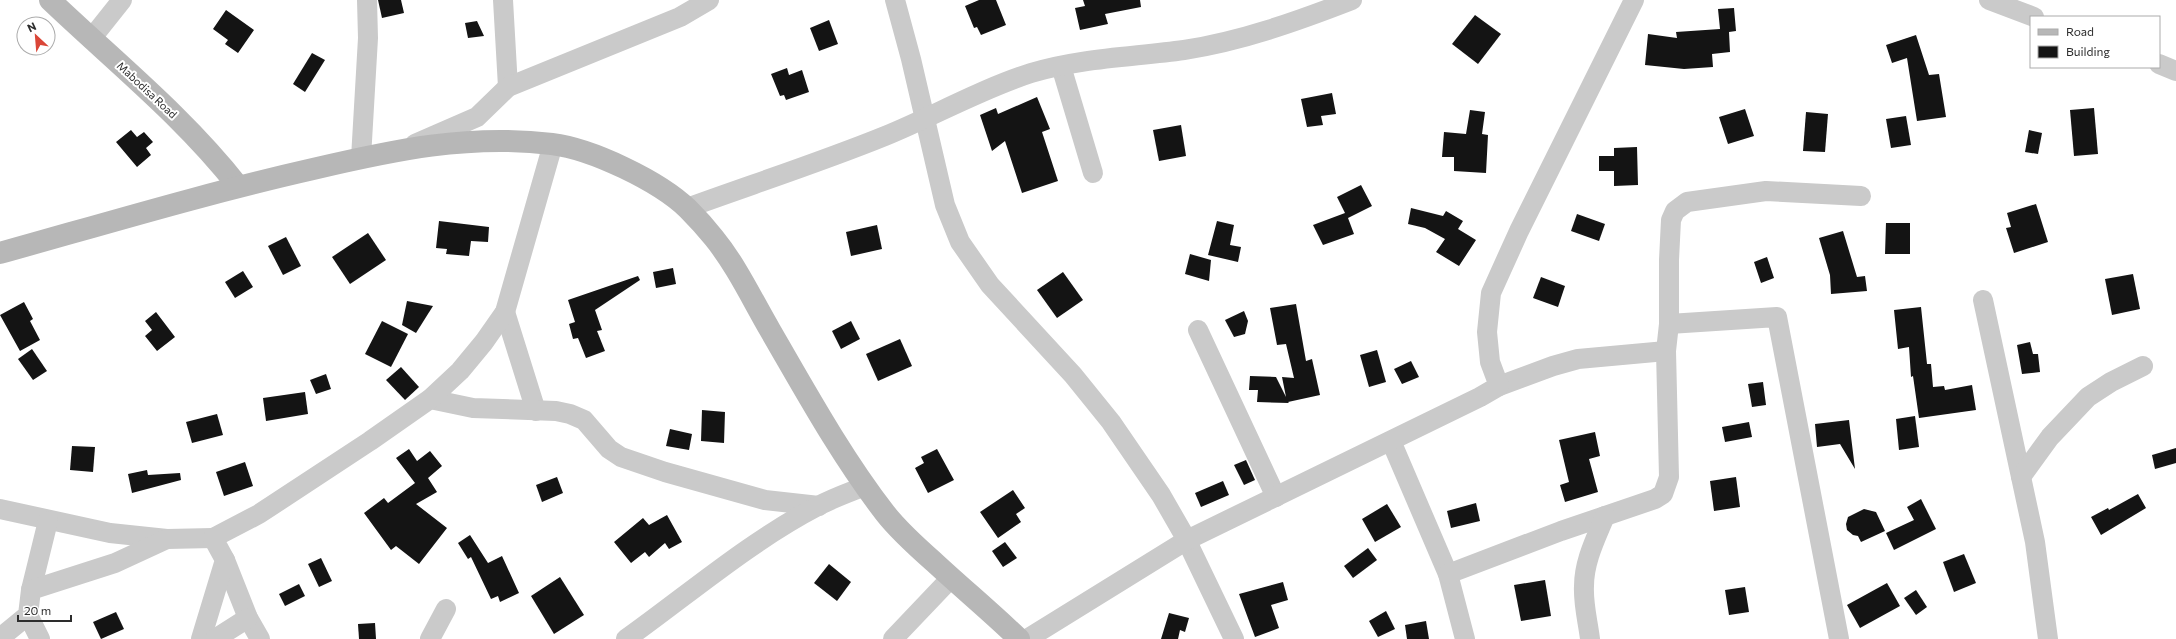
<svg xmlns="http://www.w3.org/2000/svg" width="2176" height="639" viewBox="0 0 2176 639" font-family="Commissioner,sans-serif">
<rect width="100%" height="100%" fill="#fff"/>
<g fill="#141414">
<polygon points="378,0 401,0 404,13 382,18"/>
<polygon points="979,0 996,0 1006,25 981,35 977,27 974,28 965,6"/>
<polygon points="1083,0 1140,0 1141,7 1105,14 1108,24 1080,30 1075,8 1085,6"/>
<polygon points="1734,8 1736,31 1729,32 1730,52 1712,54 1713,67 1684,69 1645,65 1648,34 1677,38 1676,32 1720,29 1718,9"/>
<polygon points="226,10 254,30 238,53 225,44 228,40 213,29"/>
<polygon points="1475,15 1501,34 1478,64 1452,44"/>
<polygon points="829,20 838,44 819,51 810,28"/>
<polygon points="477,21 484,36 468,38 465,23"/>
<polygon points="1916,35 1929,75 1939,74 1946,117 1917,121 1907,58 1892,63 1886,45"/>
<polygon points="312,53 325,60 305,92 293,84"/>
<polygon points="787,68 789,75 802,70 809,92 786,100 784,95 780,96 771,74"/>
<polygon points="1332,93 1336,114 1321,116 1323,125 1307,127 1301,99"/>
<polygon points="1037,97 1050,129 1042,132 1058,181 1022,193 1005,141 992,151 980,115 996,108 998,114"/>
<polygon points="2094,108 2098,154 2074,156 2070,110"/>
<polygon points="1745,109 1754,136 1728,144 1719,117"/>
<polygon points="1470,110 1485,112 1482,134 1488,135 1486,173 1454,171 1454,157 1442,157 1444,132 1466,134"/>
<polygon points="1806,112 1828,114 1825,152 1803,151"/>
<polygon points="1906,116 1911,145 1891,148 1886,119"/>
<polygon points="1181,125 1186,156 1159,161 1153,130"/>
<polygon points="131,130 137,137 144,132 153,142 146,148 151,155 137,167 116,142"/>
<polygon points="2029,130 2042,133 2038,154 2025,152"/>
<polygon points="1637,147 1638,185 1614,186 1614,171 1599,171 1599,156 1614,156 1614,148"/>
<polygon points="1361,185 1372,206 1348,218 1354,234 1323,245 1313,225 1345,213 1337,197"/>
<polygon points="2036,204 2048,242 2014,253 2006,228 2011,227 2007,213"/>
<polygon points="1411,208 1443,216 1446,211 1463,221 1458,229 1476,240 1459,266 1436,252 1445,239 1425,228 1408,224"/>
<polygon points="1577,214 1605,224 1599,241 1571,231"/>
<polygon points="439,221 489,227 488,242 471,241 469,256 446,254 447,249 436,248"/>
<polygon points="1217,221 1234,225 1230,245 1241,247 1238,262 1208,255"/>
<polygon points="1886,223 1910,223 1910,254 1885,254"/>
<polygon points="877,225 882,249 851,256 846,232"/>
<polygon points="1843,231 1857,277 1865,276 1867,291 1831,294 1830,275 1819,238"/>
<polygon points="368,233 386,260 350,284 332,257"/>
<polygon points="286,237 301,266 283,275 268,246"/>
<polygon points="1190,254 1211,260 1209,281 1185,274"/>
<polygon points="1767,257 1774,278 1761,283 1754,262"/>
<polygon points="673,268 676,284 656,288 653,272"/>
<polygon points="243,271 253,287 235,298 225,282"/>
<polygon points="1063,272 1083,300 1057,318 1037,290"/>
<polygon points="2133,274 2140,309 2112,315 2105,279"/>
<polygon points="638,276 640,280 595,310 602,330 597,331 605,351 586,358 578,338 573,339 569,324 575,322 568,300"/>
<polygon points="1541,277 1565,286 1558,307 1533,298"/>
<polygon points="407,301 433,306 416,333 402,325"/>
<polygon points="24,302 33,319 30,321 40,340 20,351 0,315"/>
<polygon points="1296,304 1306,361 1312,359 1320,395 1288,402 1289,403 1257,402 1258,390 1249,390 1250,376 1276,377 1286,397 1282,377 1294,378 1286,344 1277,345 1270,308"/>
<polygon points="1921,307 1927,364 1931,364 1933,387 1944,386 1945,390 1972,385 1976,410 1919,418 1913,376 1911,377 1909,347 1898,349 1894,310"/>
<polygon points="1244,311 1248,321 1245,334 1234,337 1225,320"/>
<polygon points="156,312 175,337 157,351 145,336 152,330 145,321"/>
<polygon points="382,321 408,334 391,367 365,354"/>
<polygon points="851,321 860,339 841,349 832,331"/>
<polygon points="900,339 912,366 878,381 866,354"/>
<polygon points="2030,342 2033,354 2038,354 2040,372 2022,374 2017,345"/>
<polygon points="32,349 47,371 33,380 18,359"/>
<polygon points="1377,350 1386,382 1369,387 1360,355"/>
<polygon points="1411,361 1419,377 1402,384 1394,369"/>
<polygon points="401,367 419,387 405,400 386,380"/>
<polygon points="326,374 331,389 316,394 310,380"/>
<polygon points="1763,382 1766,405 1752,407 1748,384"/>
<polygon points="305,392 308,414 266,421 263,398"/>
<polygon points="702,410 725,412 724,443 701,441"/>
<polygon points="217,414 223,435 192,443 186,422"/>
<polygon points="1915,416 1919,447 1899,450 1896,419"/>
<polygon points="1849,420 1855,469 1840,444 1817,447 1815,424"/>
<polygon points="1749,422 1752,437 1725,442 1722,427"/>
<polygon points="670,429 692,434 689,450 666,446"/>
<polygon points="1595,432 1600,456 1589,459 1598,492 1565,502 1560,485 1569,482 1559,440"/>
<polygon points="72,446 95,447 93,472 70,470"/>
<polygon points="2176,448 2176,463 2155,469 2152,455"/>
<polygon points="409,449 417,461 430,451 442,466 428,478 437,492 416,504 447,528 419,564 396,546 391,550 364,513 384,498 388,503 415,483 396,458"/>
<polygon points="937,449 954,480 928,493 915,468 924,463 921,457"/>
<polygon points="1246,460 1255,480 1244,485 1234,465"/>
<polygon points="245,462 253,486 224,496 216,472"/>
<polygon points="147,470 148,475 180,473 181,480 132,493 128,474"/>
<polygon points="557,477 563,493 542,502 536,485"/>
<polygon points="1736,477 1740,507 1714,511 1710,481"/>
<polygon points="1223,481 1229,495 1201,507 1195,493"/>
<polygon points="1013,490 1025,508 1016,514 1021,522 998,538 980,512"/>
<polygon points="2138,494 2146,508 2101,535 2091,517 2108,508 2109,510"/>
<polygon points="1921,499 1936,529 1894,550 1886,533 1914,520 1907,507"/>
<polygon points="1476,503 1480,521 1451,528 1447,511"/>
<polygon points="1387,504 1401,527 1375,542 1362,519"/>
<polygon points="1864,509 1876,512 1885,531 1861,542 1858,536 1853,535 1847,530 1846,524 1848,517"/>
<polygon points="667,515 682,542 669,549 665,543 649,557 645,552 631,563 614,542 643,518 649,525"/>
<polygon points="470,535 488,563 502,556 519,593 500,602 498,596 491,599 471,557 468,559 458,543"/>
<polygon points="1005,542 1017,558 1003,567 992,551"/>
<polygon points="1368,548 1377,560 1353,578 1344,566"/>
<polygon points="1964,554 1976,583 1954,592 1943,562"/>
<polygon points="321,558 332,581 319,587 308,564"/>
<polygon points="829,564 851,582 837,601 814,583"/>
<polygon points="560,577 584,615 554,634 531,596"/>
<polygon points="1545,580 1551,616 1521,621 1514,585"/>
<polygon points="1283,582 1288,600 1271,605 1279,628 1255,637 1239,594"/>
<polygon points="1887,583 1900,606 1860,628 1847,605"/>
<polygon points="299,584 305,596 285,606 279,594"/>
<polygon points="1745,587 1749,612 1729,615 1725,590"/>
<polygon points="1916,590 1927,607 1916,615 1904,598"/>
<polygon points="1386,611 1395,629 1378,637 1369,621"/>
<polygon points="116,612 124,629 101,639 93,622"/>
<polygon points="1169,613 1189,618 1185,632 1180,630 1178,639 1161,639"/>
<polygon points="1426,621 1429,639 1407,639 1405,625"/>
<polygon points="375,623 376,639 359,639 358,624"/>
</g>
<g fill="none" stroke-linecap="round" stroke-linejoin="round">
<g stroke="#cacaca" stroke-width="20">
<polyline points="503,0 508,87"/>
<polyline points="895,0 911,59 945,205 960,242 990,285 1073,375 1111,422 1161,495 1184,535 1234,639"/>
<polyline points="1989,0 2034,17"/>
<polyline points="91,39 122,0"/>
<polyline points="2159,64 2176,71"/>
<polyline points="1061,66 1093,173"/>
<polyline points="415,144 477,117 508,87 680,17 709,0"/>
<polyline points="361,158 368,38 367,0"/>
<path d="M687,208C753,184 821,162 885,136C934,116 981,89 1031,73C1080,58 1133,57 1184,50C1242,41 1298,21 1352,0"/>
<polyline points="1983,300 2035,542 2048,639"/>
<polyline points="505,312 536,411"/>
<polyline points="1669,324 1777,317 1839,639"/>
<polyline points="1198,330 1276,497"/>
<polyline points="1499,386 1553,366 1578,359 1666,351"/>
<polyline points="430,399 473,408 556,411 570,414 584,420 609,449 621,457 665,472 765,500 819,506"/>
<polyline points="1391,441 1448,574 1465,639"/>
<polyline points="2021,477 2050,437 2088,397 2111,382 2143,366"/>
<polyline points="0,509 110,533 167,539"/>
<polyline points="225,560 248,618 260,639"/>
<polyline points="1448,574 1561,531 1655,499 1663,494 1669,477 1666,351 1669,324 1669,260 1671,220 1675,211 1687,202 1766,191 1861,196"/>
<polyline points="31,590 48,521"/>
<polyline points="28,615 40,639"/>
<polyline points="0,638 28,615 31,590 115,563 167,539 213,538"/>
<polyline points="201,639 225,560 213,538 259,514 370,441 430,399 460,371 484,342 505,312 553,144"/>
<polyline points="215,639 248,618"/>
<polyline points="430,639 446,609"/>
<path d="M626,639C689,594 749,542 818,506C833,498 850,492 865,486"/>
<polyline points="893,639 951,578"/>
<polyline points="1027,639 1187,540 1480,397 1499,386 1490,362 1487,332 1491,293 1519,231 1634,0"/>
<path d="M1590,639C1588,622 1583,604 1584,586C1584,561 1596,538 1605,516"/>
</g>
<g stroke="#b7b7b7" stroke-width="22">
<path d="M50,0C114,61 183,116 238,186"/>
<path d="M0,253C104,224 207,193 313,169C394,150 468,134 552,144C592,149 659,181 688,209C697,218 706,228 714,238C736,265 752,299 770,330C806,392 841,456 885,513C899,531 917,547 934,562C962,588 991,612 1019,639"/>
</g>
</g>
<g text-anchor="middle" stroke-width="4" stroke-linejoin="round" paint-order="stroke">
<g font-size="11" fill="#2d2d2d" stroke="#fff">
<text transform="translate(147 90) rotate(43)" y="4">Mabodisa Road</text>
</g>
</g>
<rect x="2030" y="16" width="130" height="52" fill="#ffffff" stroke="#ababab"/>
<rect x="2038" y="29" width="20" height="6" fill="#b7b7b7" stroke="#ababab"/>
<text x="2066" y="36" font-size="12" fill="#2d2d2d">Road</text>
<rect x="2038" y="46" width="20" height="12" fill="#141414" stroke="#ababab"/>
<text x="2066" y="56" font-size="12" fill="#2d2d2d">Building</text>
<g transform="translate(36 36) rotate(334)"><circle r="19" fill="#ffffff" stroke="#ababab"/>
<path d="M0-3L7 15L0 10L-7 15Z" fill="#da4638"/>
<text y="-6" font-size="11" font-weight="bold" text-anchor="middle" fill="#2d2d2d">N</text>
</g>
<path d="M18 615v6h53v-6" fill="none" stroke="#2d2d2d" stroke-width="2"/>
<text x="24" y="615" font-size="12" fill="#2d2d2d" stroke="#ffffff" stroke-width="3" paint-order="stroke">20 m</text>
</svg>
